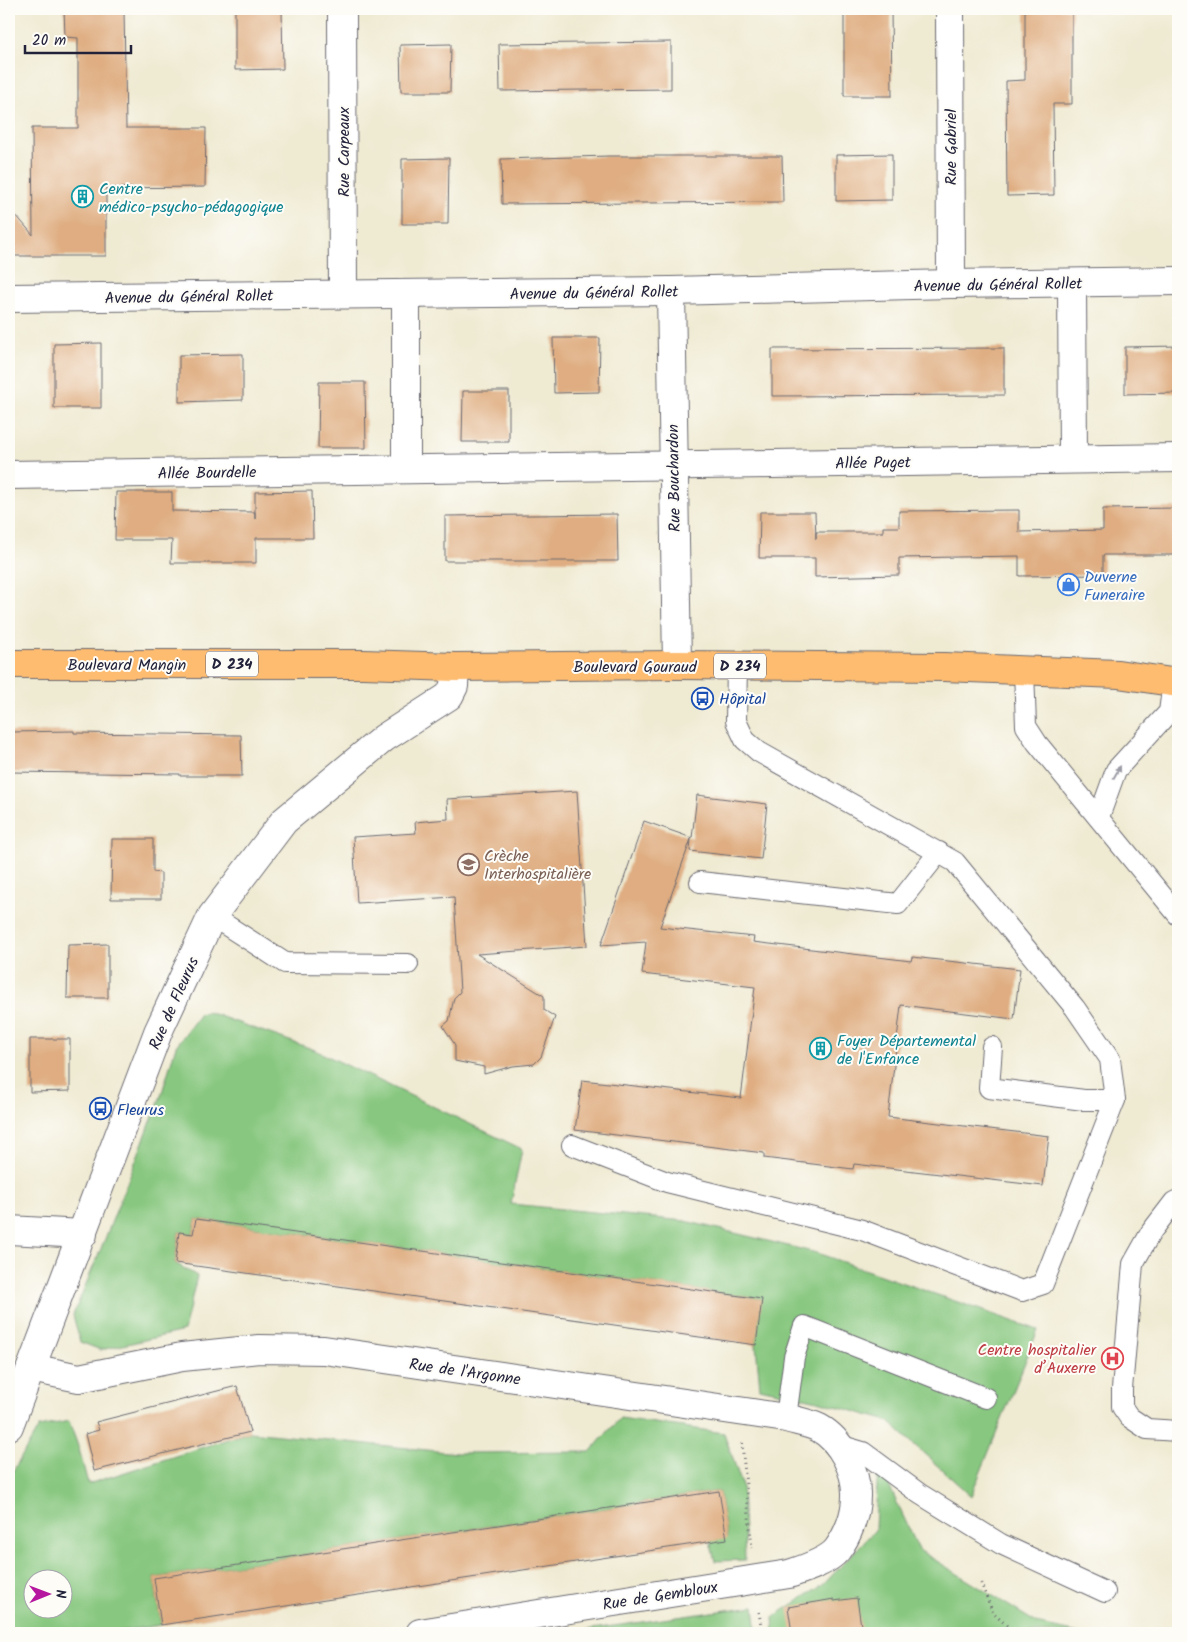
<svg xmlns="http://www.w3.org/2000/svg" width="1187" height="1642" viewBox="0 0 1187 1642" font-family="Kalam,sans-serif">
<rect width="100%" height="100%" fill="#fdfcf7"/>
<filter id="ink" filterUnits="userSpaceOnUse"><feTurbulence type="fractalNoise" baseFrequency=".02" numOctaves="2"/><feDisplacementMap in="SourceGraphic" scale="10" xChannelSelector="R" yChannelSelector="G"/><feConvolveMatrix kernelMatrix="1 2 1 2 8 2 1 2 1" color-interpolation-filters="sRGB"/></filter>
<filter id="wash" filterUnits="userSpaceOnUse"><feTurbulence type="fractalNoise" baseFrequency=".0096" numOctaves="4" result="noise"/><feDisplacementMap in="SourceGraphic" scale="20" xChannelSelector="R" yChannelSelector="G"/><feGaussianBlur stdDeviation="1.12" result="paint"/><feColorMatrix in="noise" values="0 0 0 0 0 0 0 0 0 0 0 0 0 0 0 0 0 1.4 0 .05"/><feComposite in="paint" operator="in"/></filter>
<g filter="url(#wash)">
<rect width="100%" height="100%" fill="#efead2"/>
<g fill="#87c77f" stroke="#54745d" fill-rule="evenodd">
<polygon points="208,1012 315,1050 522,1149 511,1204 685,1221 817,1253 1038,1330 971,1496 888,1421 818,1401 760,1388 756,1345 761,1299 196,1219 193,1234 179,1232 175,1263 197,1276 184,1331 101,1350 80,1342 73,1315 105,1239 161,1096 176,1046 200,1014"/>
<path d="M620,1418L724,1433L742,1485L745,1560L715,1561L710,1541L727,1538L719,1491L154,1578L161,1625L107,1633H9V1478L39,1427L69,1421L79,1449L88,1484L250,1432L456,1453L590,1452ZM32,1580H62V1610H32Z"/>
<polygon points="878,1462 919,1550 1040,1625 1079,1633 774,1633 773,1617 823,1585 875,1530"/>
<polygon points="754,1606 757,1633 564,1633 748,1607"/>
</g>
<g id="blocks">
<g fill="#dfad81">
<polygon points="64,9 124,10 126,128 206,128 205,187 106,188 106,256 9,256 9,207 33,235 32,128 78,128 78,38 65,37"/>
<polygon points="235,9 282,9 283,69 235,70"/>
<polygon points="844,9 891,9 892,96 844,96"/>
<polygon points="1025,9 1072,9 1072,104 1053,104 1054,195 1007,196 1006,81 1025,80"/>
<polygon points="671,42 671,89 500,91 499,44"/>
<polygon points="451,44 450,92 401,92 400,45"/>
<polygon points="892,154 892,200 836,201 836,155"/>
<polygon points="609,156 782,156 783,202 502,204 501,159"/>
<polygon points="449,158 448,224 402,224 402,159"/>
<polygon points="553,338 600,338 599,392 554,393"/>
<polygon points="101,343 101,408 54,408 54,344"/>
<polygon points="1178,346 1178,393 1125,394 1125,347"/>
<polygon points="1004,348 1004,395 772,396 772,349"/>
<polygon points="243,354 243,400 179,402 179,355"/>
<polygon points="319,382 365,382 366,448 318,448"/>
<polygon points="463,391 509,391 509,442 462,442"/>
<polygon points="312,491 313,538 256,538 256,563 171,563 172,540 115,540 116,492 172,492 172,511 255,512 255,519 255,492"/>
<polygon points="1178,508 1178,555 1103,555 1103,575 1019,576 1019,556 899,558 899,575 815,577 815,558 759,558 760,512 815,512 816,539 816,532 883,532 883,527 899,527 899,511 1019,510 1019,532 1060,531 1103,530 1103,509"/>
<polygon points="617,514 618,561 445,561 445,516"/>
<polygon points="74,731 74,733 241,735 242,776 180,776 180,774 9,772 9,732"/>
<polygon points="577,791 587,946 477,954 544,996 544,1010 555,1017 541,1057 534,1064 513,1066 484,1074 484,1067 455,1061 455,1045 443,1026 449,1021 454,998 460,992 454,897 357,903 353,837 416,833 415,822 448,819 447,799"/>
<polygon points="697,795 767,804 761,859 690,851 691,839 660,927 754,937 753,942 911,961 912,957 1020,969 1014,1019 901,1005 888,1117 1049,1136 1043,1186 854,1164 853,1169 764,1158 764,1153 575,1130 582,1080 741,1098 755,987 642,974 646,942 601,945 644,821 692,838"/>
<polygon points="112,839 153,839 153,872 161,873 161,899 111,899"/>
<polygon points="108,944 108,998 67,998 68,945"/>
<polygon points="30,1039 70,1039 70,1091 30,1092"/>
<polygon points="196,1219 762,1299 756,1345 175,1263 179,1232 193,1234"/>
<polygon points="237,1386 250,1432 94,1471 85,1434 99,1430 96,1422"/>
<polygon points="719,1491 727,1539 161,1625 154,1578"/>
<polygon points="857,1598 862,1633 792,1633 788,1607 834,1599 834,1601"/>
</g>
</g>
</g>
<g filter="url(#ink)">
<use href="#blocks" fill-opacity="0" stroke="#6a6870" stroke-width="1"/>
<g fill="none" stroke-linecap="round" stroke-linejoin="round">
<defs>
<g id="lane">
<polyline points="1024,670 1026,726 1037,743 1178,915"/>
<polyline points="1099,817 1116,770 1169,712 1173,682"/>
<polyline points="700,882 898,904 939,852"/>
<polyline points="212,916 285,963 408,964"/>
<polyline points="992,1047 989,1088 1084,1100 1115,1100"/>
<polyline points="572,1145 667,1182 862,1230 1022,1291 1043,1284 1115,1100 1110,1059 1075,1008 955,862 759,752 745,740 736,721 737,666"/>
<polyline points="1178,1200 1174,1202 1151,1232 1133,1264 1122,1389 1122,1407 1129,1417 1147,1429 1178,1431"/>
<polyline points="786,1418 794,1357 804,1326 986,1398"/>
<polyline points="839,1445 863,1452 920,1494 1001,1544 1105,1592"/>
</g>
<g id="street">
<polyline points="342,9 343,294"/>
<polyline points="950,9 951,284"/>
<polyline points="1072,283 1073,459"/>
<polyline points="671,291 677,665"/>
<polyline points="406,294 406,469"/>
<polyline points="9,298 671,291 951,284 1178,281"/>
<polyline points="9,475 1178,458"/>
<polyline points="9,1230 83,1234"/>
<path d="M31,1368L79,1378L182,1357L259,1349L324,1350L786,1418C796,1421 809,1423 819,1428C841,1440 857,1471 856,1496C856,1515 848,1535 837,1550C827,1562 804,1569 789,1574L420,1633"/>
<polyline points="9,1426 158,1032 212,916 284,821 384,738 449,696 454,686 455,667"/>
</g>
<polyline id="primary" points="9,664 363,664 455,667 677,665 944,667 1118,674 1178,683"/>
</defs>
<use href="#lane" stroke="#6a6870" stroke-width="22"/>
<use href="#street" stroke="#6a6870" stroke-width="30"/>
<use href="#primary" stroke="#6a6870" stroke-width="30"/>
<g stroke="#6a6870" stroke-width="3" stroke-dasharray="1 4" stroke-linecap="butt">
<polyline points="742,1443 752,1548"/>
<polyline points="981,1583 993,1613 1015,1633"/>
<polyline points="759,1612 762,1633"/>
</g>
<use href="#lane" stroke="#fff" stroke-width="20"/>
<use href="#street" stroke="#fff" stroke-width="28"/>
<use href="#primary" stroke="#fdbc6f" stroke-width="28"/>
</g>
<defs><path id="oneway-solid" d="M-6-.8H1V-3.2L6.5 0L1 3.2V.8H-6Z" transform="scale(1.25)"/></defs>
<use fill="#9c9ca7" href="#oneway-solid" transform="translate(1117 772) rotate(-61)"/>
</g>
<defs>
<symbol id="building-ring" viewBox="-11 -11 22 22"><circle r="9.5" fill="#fdfcf7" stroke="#0f9aa8" stroke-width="1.5"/><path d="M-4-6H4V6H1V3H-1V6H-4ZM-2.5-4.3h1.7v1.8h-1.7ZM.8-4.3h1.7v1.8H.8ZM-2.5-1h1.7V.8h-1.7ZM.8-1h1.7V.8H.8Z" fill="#0f9aa8"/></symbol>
<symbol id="shop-ring" viewBox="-11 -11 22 22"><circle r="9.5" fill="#fdfcf7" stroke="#3f7fe0" stroke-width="1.5"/><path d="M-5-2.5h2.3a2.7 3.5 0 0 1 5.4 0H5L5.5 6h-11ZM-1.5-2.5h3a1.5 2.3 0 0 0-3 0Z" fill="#3f7fe0"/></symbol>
<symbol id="bus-ring" viewBox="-11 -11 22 22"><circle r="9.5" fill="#fdfcf7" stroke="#1a4fb4" stroke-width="1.5"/><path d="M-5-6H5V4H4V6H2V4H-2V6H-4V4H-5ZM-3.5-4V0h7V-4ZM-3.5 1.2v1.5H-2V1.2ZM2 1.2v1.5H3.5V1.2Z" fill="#1a4fb4"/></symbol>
<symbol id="school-ring" viewBox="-11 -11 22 22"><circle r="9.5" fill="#fdfcf7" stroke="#8d6e63" stroke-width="1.5"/><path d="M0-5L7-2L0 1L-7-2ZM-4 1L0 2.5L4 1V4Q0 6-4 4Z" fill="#8d6e63"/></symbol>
<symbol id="hospital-ring" viewBox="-11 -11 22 22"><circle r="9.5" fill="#fdfcf7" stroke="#e0444e" stroke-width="1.5"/><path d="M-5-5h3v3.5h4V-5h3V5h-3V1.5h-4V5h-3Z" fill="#e0444e"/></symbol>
</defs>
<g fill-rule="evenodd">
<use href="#building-ring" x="70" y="184" width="25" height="25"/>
<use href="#shop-ring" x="1056" y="572" width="25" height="25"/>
<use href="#bus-ring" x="690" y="686" width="25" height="25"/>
<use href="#school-ring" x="456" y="852" width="25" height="25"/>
<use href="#building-ring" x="808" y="1036" width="25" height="25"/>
<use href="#bus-ring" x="88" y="1096" width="25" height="25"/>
<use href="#hospital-ring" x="1100" y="1346" width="25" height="25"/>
</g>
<g text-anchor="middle" stroke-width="4" stroke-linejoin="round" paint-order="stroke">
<g fill="#fdfcf7" stroke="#646373" stroke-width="1">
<rect x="206" y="651.5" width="52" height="25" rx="4"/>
<rect x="714" y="653.5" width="52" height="25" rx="4"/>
</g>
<g font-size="15" font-weight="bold" fill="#22223b">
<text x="232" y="669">D 234</text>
<text x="740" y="671">D 234</text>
</g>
<g font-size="16" fill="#22223b" stroke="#fdfcf7">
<text transform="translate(950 147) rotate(-90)" y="6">Rue Gabriel</text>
<text transform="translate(343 152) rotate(-90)" y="6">Rue Carpeaux</text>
<text transform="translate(998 284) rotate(-1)" y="6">Avenue du Général Rollet</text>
<text transform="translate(594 292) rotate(-1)" y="6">Avenue du Général Rollet</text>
<text transform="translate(189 296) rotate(-1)" y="6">Avenue du Général Rollet</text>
<text transform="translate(873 462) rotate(-1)" y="6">Allée Puget</text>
<text transform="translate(207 472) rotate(-1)" y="6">Allée Bourdelle</text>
<text transform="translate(673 478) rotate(-91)" y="6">Rue Bouchardon</text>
<text x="127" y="670">Boulevard Mangin</text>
<text x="635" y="672">Boulevard Gouraud</text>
<text transform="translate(173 1003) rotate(-66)" y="6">Rue de Fleurus</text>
<text transform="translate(465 1371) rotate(8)" y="6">Rue de l'Argonne</text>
<text transform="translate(660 1595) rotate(-9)" y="6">Rue de Gembloux</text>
</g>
<g font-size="16" fill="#0d838f" stroke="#fdfcf7" text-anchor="start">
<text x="99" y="194">Centre<tspan x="99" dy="18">médico-psycho-pédagogique</tspan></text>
<text x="837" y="1046">Foyer Départemental<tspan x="837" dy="18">de l'Enfance</tspan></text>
</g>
<g font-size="16" fill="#366cbe" stroke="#fdfcf7" text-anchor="start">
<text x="1084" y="582">Duverne<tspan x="1084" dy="18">Funeraire</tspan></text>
</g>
<g font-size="16" fill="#164399" stroke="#fdfcf7" text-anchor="start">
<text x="719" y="704">Hôpital</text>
<text x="117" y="1115">Fleurus</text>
</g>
<g font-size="16" fill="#785e54" stroke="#fdfcf7" text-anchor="start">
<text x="484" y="861">Crèche<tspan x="484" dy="18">Interhospitalière</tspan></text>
</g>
<g font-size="16" fill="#be3a42" stroke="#fdfcf7" text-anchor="end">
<text x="1096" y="1355">Centre hospitalier<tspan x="1096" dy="18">d’Auxerre</tspan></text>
</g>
</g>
<rect width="1187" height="1642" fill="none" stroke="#fdfcf7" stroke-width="30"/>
<g transform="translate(48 1594) rotate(89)"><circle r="24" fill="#fdfcf7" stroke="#a5a5ac"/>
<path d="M0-4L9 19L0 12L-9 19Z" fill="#b5179e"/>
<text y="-8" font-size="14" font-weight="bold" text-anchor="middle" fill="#22223b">N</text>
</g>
<path d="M25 45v8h106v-8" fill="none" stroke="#22223b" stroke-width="2.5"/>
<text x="32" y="45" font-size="15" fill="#22223b" stroke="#fdfcf7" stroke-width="4" paint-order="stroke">20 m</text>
</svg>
